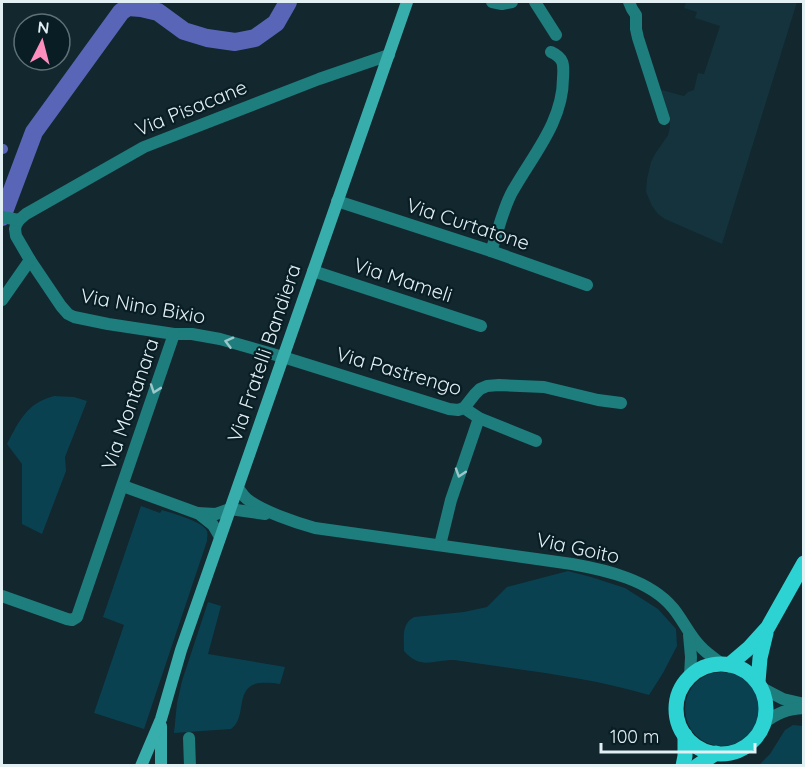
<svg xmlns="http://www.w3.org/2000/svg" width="805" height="767" viewBox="0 0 805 767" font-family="Quicksand,sans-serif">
<rect width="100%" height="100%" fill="#12272e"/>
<polygon fill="#14333d" points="686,2 797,2 722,244 665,219 658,214 652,206 646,192 647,179 651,162 655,154 668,135 670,127 670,120 658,89 684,96 688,92 694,90 698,73 704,74 720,26 695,18 697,12 684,8"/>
<g fill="#0a4150">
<path d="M54,396L74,397L87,401L65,457L66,471L42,534L22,524V464L7,444C19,421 27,403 54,396Z"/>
<path d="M141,506L160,513L162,510C172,513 204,522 207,531C208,534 207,538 207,541L144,729L94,713L124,625L103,617Z"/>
<path d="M568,571L591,577L625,588L658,609L676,629L677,646L663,673L649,695C586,676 519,670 454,660C432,660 421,670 404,651C404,638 401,624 414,617L464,612L487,607L507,587Z"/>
<path d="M208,602L221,606L208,654L285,667L280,684C272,683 263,682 255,684C235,691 247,718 231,729L174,733L177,703L182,681Z"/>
<circle cx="722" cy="709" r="37"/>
<polygon points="793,725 803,726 803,765 759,765 770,754 785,730"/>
</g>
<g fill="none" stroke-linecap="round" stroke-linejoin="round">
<polyline stroke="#5966b7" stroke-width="10" points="2,149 3,149"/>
<polyline stroke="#5966b7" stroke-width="18" points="2,217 34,132 121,12 128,7 141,8 158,12 184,31 207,38 235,42 255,38 276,23 288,2"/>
<g stroke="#1e7d7d" stroke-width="12">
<polyline points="492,2 502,4 512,2"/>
<polyline points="535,2 556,35"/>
<polyline points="629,2 632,9 636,15 636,29 638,38 664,119"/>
<polyline points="389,55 319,79 144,147 26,214 19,220 16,225 15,229 16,236 30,260 61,306 68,314 74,317 108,324 174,334 192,334 220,339 283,357 449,409 458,410 464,408 479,418 536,441"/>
<polyline points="337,201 491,251 587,285"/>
<polyline points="2,217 19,220"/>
<path d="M491,251C498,232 502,212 511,194C531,157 563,123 563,78C564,64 564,58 551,52"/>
<polyline points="313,271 481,326"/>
<polyline points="2,300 30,260"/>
<polyline points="464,408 475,394 480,389 487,386 499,385 544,387 598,400 621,403"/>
<polyline points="123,486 197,513 216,514 230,509"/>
<polyline points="198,513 213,525 220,537"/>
<polyline points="440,545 451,500 479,418"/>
<polyline points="2,596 67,619 72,620 77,617 174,334"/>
<polyline points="760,687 783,699 804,704"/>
<path d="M764,723C777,713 787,709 804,708"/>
<polyline points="189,738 190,766"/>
</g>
<g stroke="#1e7d7d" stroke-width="12">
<path d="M238,488C241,492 243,496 247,499C261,511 297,523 315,528L572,564C606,570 650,580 673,608C683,620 689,635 700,646C706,653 714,658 722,664"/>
<polyline points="230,509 265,514"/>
<polyline points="689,635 691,657 690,676"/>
</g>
<g stroke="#37adac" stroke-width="12">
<polyline points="161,726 161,766"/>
<polyline points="141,766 161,719 181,650 407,2"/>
</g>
<g stroke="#2dd3d3" stroke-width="15">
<circle cx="721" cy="709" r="45"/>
<polyline points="729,665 749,648 768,627 804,563"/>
<polyline points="758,682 760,658 766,633"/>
<polyline points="683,766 685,756 685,735"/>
<polyline points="697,766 716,753"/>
</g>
</g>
<defs><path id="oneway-chevron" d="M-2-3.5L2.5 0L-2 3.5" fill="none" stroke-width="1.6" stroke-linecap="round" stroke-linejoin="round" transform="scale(1.5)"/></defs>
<g stroke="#9dc7ca">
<use href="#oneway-chevron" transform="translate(229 342) rotate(-165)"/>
<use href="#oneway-chevron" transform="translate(155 389) rotate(109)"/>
<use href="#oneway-chevron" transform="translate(460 473) rotate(108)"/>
</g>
<g text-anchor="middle" stroke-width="4.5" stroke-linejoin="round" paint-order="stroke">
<g font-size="20" fill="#e2eff3" stroke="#081d24">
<text transform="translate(191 108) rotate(-22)" y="7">Via Pisacane</text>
<text transform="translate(468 224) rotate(18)" y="7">Via Curtatone</text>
<text transform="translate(403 280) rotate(18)" y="7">Via Mameli</text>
<text transform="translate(143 306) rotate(10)" y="7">Via Nino Bixio</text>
<text transform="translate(264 353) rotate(-71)" y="7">Via Fratelli Bandiera</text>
<text transform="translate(399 371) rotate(16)" y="7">Via Pastrengo</text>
<text transform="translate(130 404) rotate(-71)" y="7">Via Montanara</text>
<text transform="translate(578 548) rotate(12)" y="7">Via Goito</text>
</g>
</g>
<rect width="805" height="767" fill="none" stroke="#e2eff3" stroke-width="6"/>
<g transform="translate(42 42) rotate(6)"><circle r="28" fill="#081d24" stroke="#5f7177" stroke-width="1.5"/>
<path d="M0-4.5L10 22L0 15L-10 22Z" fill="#fd8ebe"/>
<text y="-9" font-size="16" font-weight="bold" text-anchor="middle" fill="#e2eff3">N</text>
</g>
<path d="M601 743v9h154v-9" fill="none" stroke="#e2eff3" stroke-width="3"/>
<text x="610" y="743" font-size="18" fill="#e2eff3" stroke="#081d24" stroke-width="4.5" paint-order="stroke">100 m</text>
</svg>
